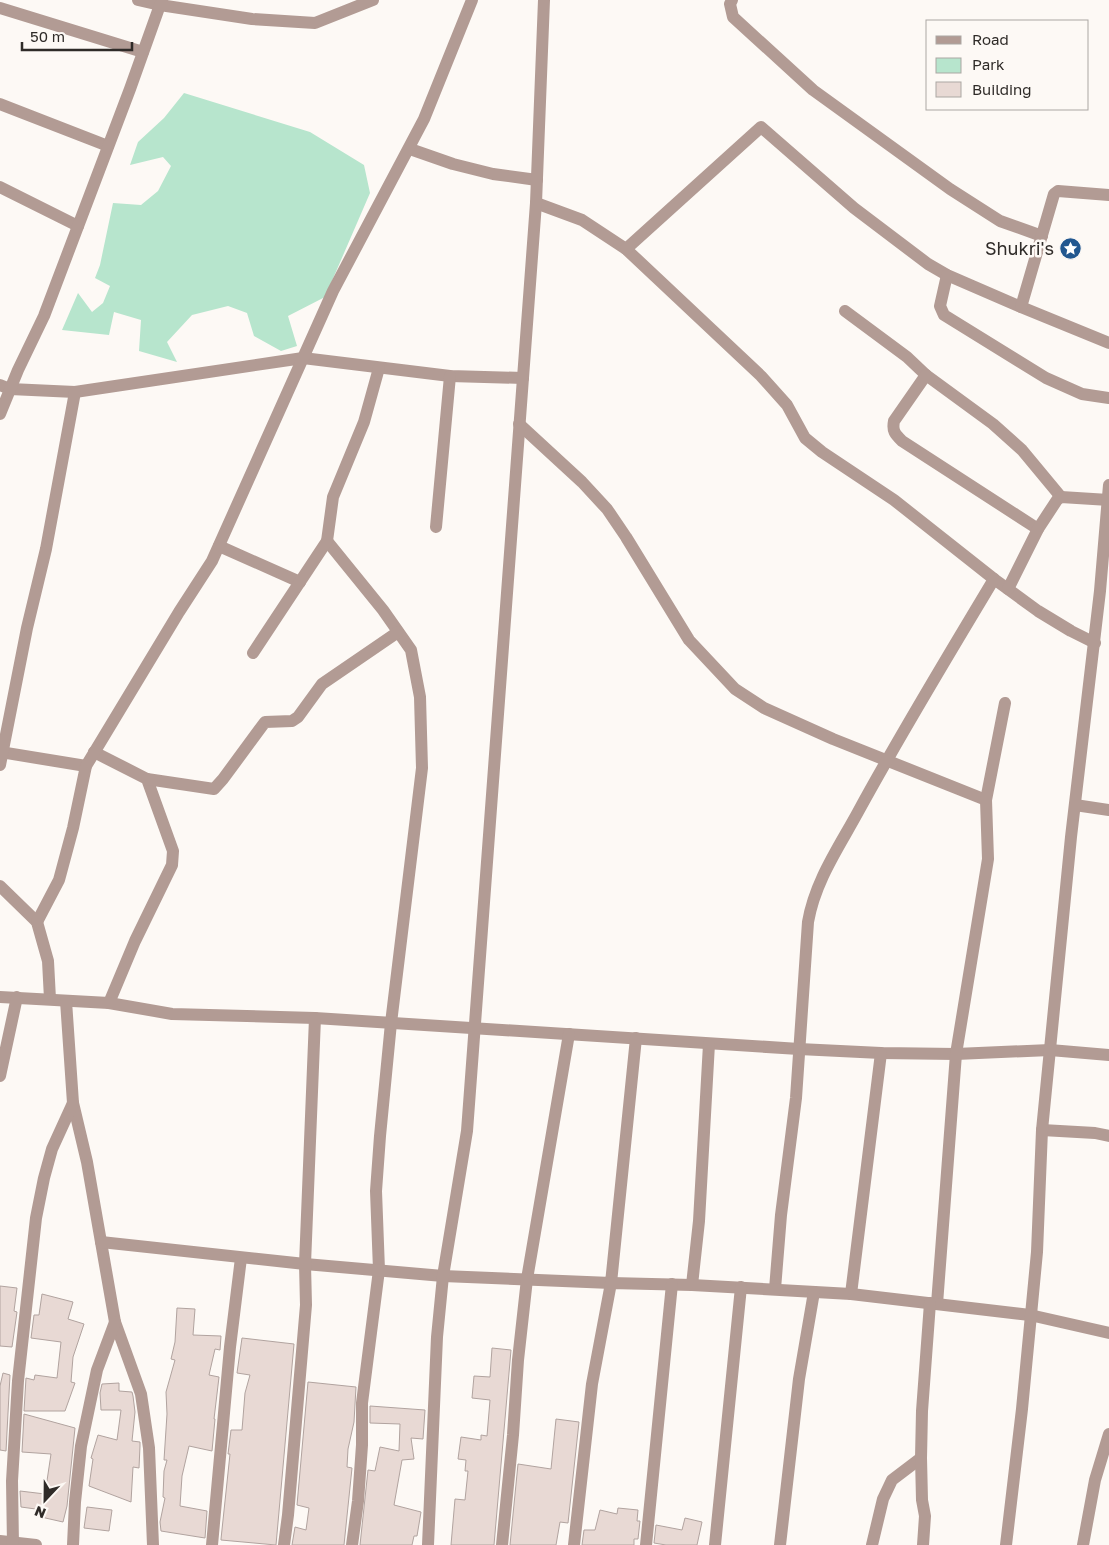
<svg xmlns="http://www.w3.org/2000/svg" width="1109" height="1545" viewBox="0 0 1109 1545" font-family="'Golos Text',sans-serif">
<rect width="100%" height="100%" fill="#fdf9f5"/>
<polygon fill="#b7e5cd" points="184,93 310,132 364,165 370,193 325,297 288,316 297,346 281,351 254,336 247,313 228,306 192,315 167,342 177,362 139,351 141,320 114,312 109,335 62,330 78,293 92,312 103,303 110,286 95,278 100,265 113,203 141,205 158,191 171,166 163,157 130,165 138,142 164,118"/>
<g fill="#e8d9d4" stroke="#b1a39f">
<polygon points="0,1286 17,1288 14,1311 17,1312 12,1347 0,1346"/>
<polygon points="42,1294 73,1302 68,1319 84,1324 73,1357 71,1382 75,1383 65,1411 24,1411 26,1378 34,1380 35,1375 57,1378 61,1342 31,1338 34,1315 39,1315"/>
<polygon points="177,1308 195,1309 193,1335 221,1336 220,1350 215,1349 209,1375 219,1377 214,1419 215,1419 212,1451 189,1446 182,1476 180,1506 207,1511 205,1538 161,1531 160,1522 165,1498 163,1497 164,1471 167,1460 164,1460 167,1414 166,1392 175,1360 171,1359 175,1342"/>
<polygon points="242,1338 294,1344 276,1545 221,1540 221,1539 230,1454 228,1454 231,1430 242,1430 245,1393 250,1375 237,1373"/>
<polygon points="492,1348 511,1350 494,1545 451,1545 455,1499 465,1500 468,1471 465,1471 466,1460 458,1459 461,1437 481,1440 481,1435 487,1436 490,1400 472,1398 474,1376 490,1377"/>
<polygon points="3,1373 10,1375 6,1451 0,1450 0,1386"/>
<polygon points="308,1382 356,1387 354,1422 348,1449 347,1467 352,1468 344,1545 292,1545 295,1527 306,1530 309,1508 297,1505"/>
<polygon points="119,1383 119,1391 132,1392 133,1396 135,1412 132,1441 140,1442 140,1446 139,1468 133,1467 131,1502 89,1486 93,1459 91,1458 98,1435 117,1440 121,1410 101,1410 100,1393 102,1384"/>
<polygon points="370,1406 425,1410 423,1439 411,1438 414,1459 402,1460 394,1505 421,1512 417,1536 414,1536 412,1545 360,1545 368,1470 375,1471 380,1447 399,1451 400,1424 370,1423"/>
<polygon points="24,1414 75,1428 67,1506 63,1522 41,1517 43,1510 21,1507 20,1491 45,1494 51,1454 22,1452"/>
<polygon points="556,1419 579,1422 568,1523 560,1522 556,1545 510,1545 518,1464 551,1469"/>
<polygon points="87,1507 112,1510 109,1531 84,1528"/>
<polygon points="618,1508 638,1510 637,1521 640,1521 638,1539 634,1539 634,1545 582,1545 584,1530 595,1530 600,1510 617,1514"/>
<polygon points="685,1518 702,1522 697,1545 666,1545 654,1543 656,1525 682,1530"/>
</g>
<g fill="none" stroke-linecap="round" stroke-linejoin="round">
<g stroke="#b29b94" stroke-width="12">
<polyline points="138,0 160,5 162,0"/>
<polyline points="732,0 730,4 733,17 813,90 950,189 1000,221 1042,236"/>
<polyline points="0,8 143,52"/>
<polyline points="0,104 108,146"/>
<polyline points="410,149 453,164 493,174 537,180"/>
<polyline points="0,187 78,226"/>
<polyline points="536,203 582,220 626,249 761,376 787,405 805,438 822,452 894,500 994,579 1038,611 1071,631 1095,643"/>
<polyline points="626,249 761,127 854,208 928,264 947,275 1021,307 1109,343"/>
<polyline points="947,275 940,306 944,315 1046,378 1082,394 1109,398"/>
<polyline points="1021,307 1054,194 1058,191 1109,195"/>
<polyline points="845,311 907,357 926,375 993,424 1022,450 1061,497"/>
<path d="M926,375L894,421C892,431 895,434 902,441L1038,529"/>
<polyline points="0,385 10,389 75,392 303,358 450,376 523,378"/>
<polyline points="0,414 18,370 44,316 130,89 160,5 252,19 315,23 373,0"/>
<polyline points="519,424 582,482 607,509 626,537 689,640 735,689 764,708 833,739 986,800"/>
<polyline points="436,527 450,376"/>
<polyline points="327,541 383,610 411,650 420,697 422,768 391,1023 380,1136 376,1191 379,1270 362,1403 362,1445 358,1501 352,1545"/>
<polyline points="219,546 300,582"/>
<polyline points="1008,589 1038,529 1057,500 1061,497 1109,500"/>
<polyline points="253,653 327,541 333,497 364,422 379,368"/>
<polyline points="0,752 86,766"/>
<polyline points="94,752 147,779 173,851 172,865 135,941 109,1003"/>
<polyline points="0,765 27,628 46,549 75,392"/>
<polyline points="147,779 214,789 223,779 265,722 292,721 298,717 322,684 398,632"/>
<polyline points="1075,805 1109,810"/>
<polyline points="0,886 37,922 48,961 50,999"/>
<polyline points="37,922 59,880 73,828 86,766 179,612 212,561 333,291 424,119 472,0"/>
<polyline points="0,997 109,1003 172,1014 315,1018 799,1049 881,1053 956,1054 1050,1050 1109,1055"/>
<polyline points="66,1001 73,1103 87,1162 115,1322 141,1394 149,1448 153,1545"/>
<polyline points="0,1076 17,997"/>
<polyline points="1042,1130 1095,1133 1109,1136"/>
<polyline points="101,1242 305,1264 443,1276 611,1283 636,1038"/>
<polyline points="692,1285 699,1221 709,1044"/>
<path d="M775,1289L781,1215L796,1098L808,922C815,881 839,847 858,812C901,733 948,656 994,579"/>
<polyline points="851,1294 881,1053"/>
<polyline points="937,1304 956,1054 988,859 986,800 1005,703"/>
<polyline points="0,1541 36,1545"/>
<polyline points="13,1545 12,1481 18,1381 36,1218 44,1178 52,1149 73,1103"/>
<polyline points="73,1545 75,1502 81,1446 97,1370 115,1322"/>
<polyline points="212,1545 230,1347 241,1258"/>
<polyline points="284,1545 288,1515 306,1305 305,1264 315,1018"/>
<polyline points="428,1545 437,1337 443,1276 467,1131 536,203 544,0"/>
<polyline points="502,1545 513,1435 518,1360 527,1279 569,1034"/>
<polyline points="574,1545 592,1384 611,1283 692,1285 851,1294 1030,1315 1109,1333"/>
<polyline points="646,1545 672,1284"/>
<polyline points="715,1545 741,1287"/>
<polyline points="780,1545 799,1379 814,1292"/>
<polyline points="872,1545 883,1499 892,1480 921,1458"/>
<polyline points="923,1545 925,1516 922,1500 921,1458 922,1411 930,1303"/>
<polyline points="1006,1545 1022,1409 1037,1252 1042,1130 1071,837 1100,591 1109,485"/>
<polyline points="1083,1545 1095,1480 1109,1434"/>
</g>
</g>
<defs>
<symbol id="sight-disc" viewBox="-11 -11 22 22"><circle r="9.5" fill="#22578f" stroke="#fdf9f5"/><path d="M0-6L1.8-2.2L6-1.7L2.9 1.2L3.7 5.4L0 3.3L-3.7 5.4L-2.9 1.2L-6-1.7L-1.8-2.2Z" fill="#fff"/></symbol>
</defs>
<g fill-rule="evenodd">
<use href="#sight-disc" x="1058" y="236" width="25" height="25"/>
</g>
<g text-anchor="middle" stroke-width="5" stroke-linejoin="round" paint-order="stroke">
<g font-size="18" fill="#2f2b28" stroke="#fdf9f5" text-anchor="end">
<text x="1054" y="255">Shukri's</text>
</g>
</g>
<rect x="926" y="20" width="162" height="90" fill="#fdf9f5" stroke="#aba7a3"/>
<rect x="936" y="36" width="25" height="8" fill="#b29b94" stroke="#aba7a3"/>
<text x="972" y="45" font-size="15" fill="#2f2b28">Road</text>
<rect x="936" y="58" width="25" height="15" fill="#b7e5cd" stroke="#aba7a3"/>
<text x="972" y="70" font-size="15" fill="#2f2b28">Park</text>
<rect x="936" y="82" width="25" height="15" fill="#e8d9d4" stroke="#aba7a3"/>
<text x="972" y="95" font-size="15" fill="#2f2b28">Building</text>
<g transform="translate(45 1500) rotate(202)" stroke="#fdf9f5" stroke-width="4" paint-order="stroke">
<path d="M0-4L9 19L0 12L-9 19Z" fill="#2f2b28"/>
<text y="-8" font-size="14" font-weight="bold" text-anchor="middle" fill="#2f2b28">N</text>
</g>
<path d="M22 42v8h110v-8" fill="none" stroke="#2f2b28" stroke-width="2.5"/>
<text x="30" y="42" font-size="15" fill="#2f2b28" stroke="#fdf9f5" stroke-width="4" paint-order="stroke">50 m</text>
</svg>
